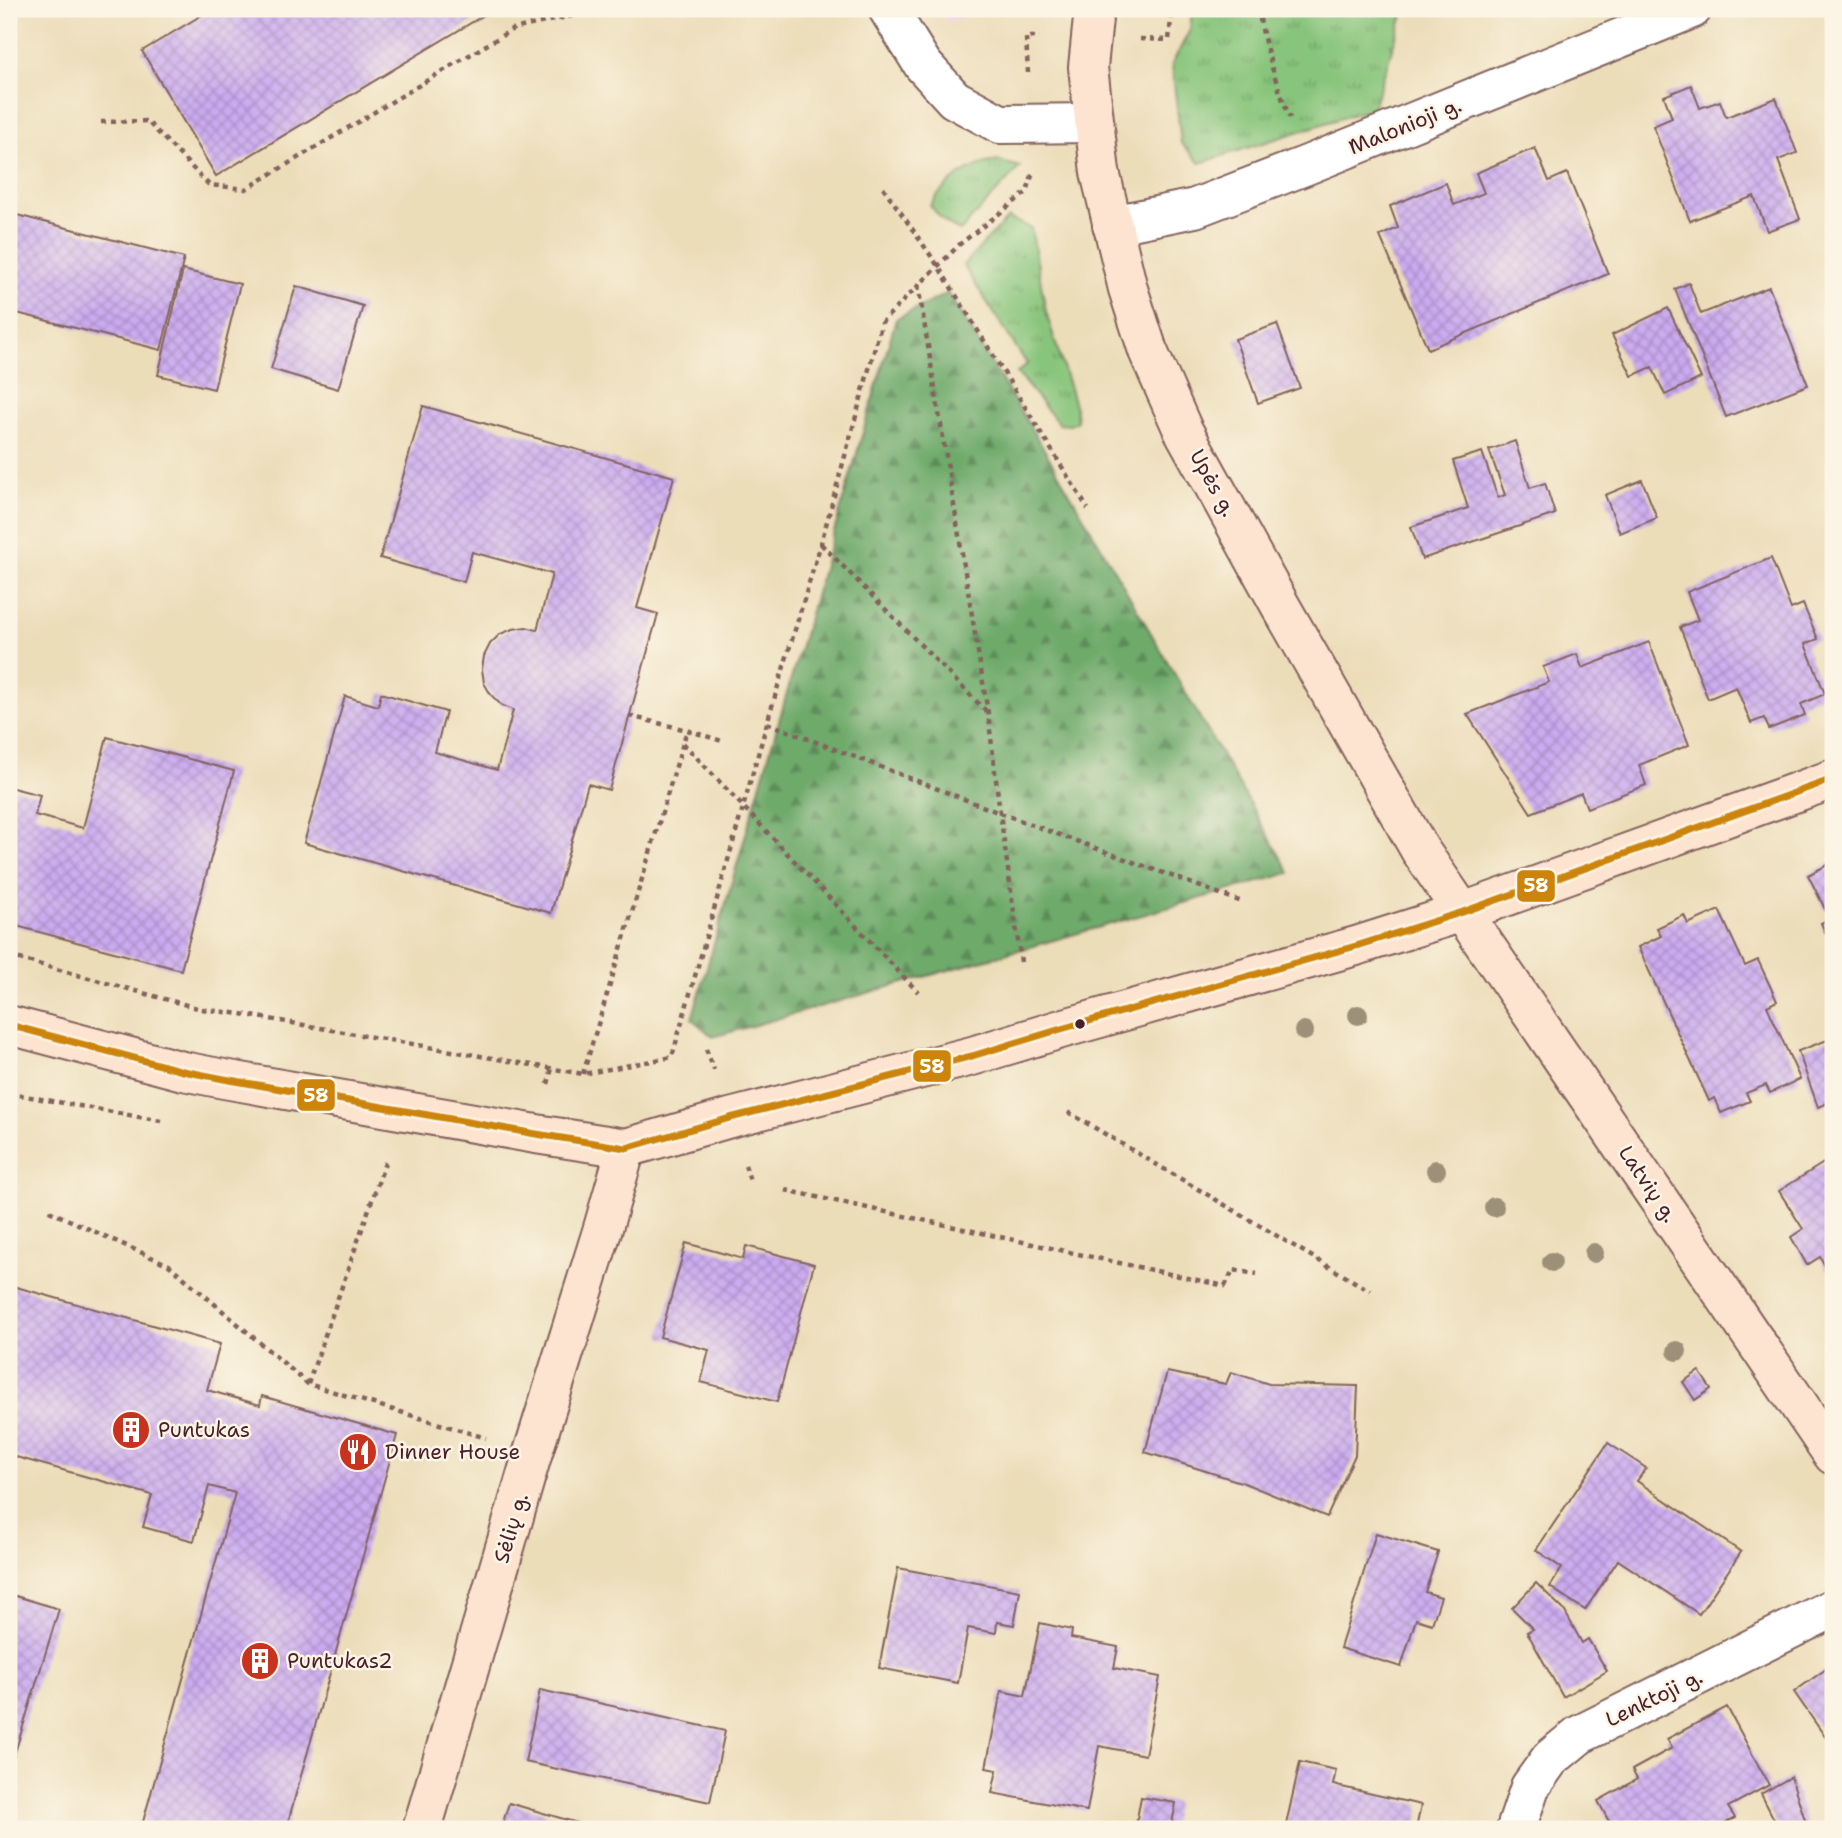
<svg xmlns="http://www.w3.org/2000/svg" width="1842" height="1838" viewBox="0 0 1842 1838" font-family="'Shantell Sans',sans-serif">
<defs>
<pattern id="grass-tufts" width="24" height="20" patternUnits="userSpaceOnUse" patternTransform="scale(1.75)"><rect width="24" height="20" fill="#88c57b"/><path d="M3 7l-1-3M5 7V3M7 7l1-3M15 17l-1-3M17 17v-4M19 17l1-3" fill="none" stroke="#719f65"/></pattern>
<pattern id="forest-firs" width="22" height="20" patternUnits="userSpaceOnUse" patternTransform="scale(1.75)"><rect width="22" height="20" fill="#6eaa6b"/><path d="M5 1l3.5 6h-7zM16 11l3.5 6h-7z" fill="#5c8a58"/></pattern>
<pattern id="building-cross-hatch" width="8" height="8" patternUnits="userSpaceOnUse" patternTransform="scale(1.75)"><rect width="8" height="8" fill="#cbabf1"/><path d="M0 0l8 8M0 8l8-8" fill="none" stroke="#a78bc3"/></pattern>
</defs>
<rect width="100%" height="100%" fill="#fcf5e5"/>
<filter id="ink" filterUnits="userSpaceOnUse"><feTurbulence type="fractalNoise" baseFrequency=".0143" numOctaves="2"/><feDisplacementMap in="SourceGraphic" scale="14" xChannelSelector="R" yChannelSelector="G"/><feConvolveMatrix kernelMatrix="1 2 1 2 8 2 1 2 1" color-interpolation-filters="sRGB"/></filter>
<filter id="wash" filterUnits="userSpaceOnUse"><feTurbulence type="fractalNoise" baseFrequency=".00686" numOctaves="4" result="noise"/><feDisplacementMap in="SourceGraphic" scale="28" xChannelSelector="R" yChannelSelector="G"/><feGaussianBlur stdDeviation="1.57" result="paint"/><feColorMatrix in="noise" values="0 0 0 0 0 0 0 0 0 0 0 0 0 0 0 0 0 1.4 0 .05"/><feComposite in="paint" operator="in"/></filter>
<g filter="url(#wash)">
<rect width="100%" height="100%" fill="#ecddb9"/>
<polygon fill="#f1d0e3" points="938,9 992,9 947,23"/>
<g fill="url(#grass-tufts)" stroke="#697253" stroke-width="2">
<polygon points="1192,9 1405,9 1373,108 1200,163 1181,143 1172,64 1190,30"/>
<path d="M998,161L1020,167L960,231C946,225 939,217 930,205C945,183 971,163 998,161Z"/>
<polygon points="1008,218 1031,228 1046,312 1075,405 1077,421 1070,425 1059,424 1017,373 1027,364 963,265"/>
</g>
<polygon fill="url(#forest-firs)" stroke="#5c644b" stroke-width="2" points="948,293 1047,454 1290,873 713,1037 692,1019 896,319"/>
<g id="blocks">
<g fill="url(#building-cross-hatch)">
<polygon points="212,9 494,9 216,176 142,51"/>
<polygon points="1691,85 1700,108 1720,101 1726,117 1776,98 1797,153 1778,160 1800,219 1767,231 1754,196 1690,221 1653,126 1672,118 1664,96"/>
<polygon points="1535,148 1549,181 1567,173 1608,274 1428,349 1380,236 1398,228 1390,206 1446,183 1454,205 1484,193 1476,173"/>
<polygon points="9,213 184,258 161,350 17,313 16,319 9,317"/>
<polygon points="183,270 240,284 214,389 158,375"/>
<polygon points="1689,283 1701,314 1769,287 1808,385 1726,417 1675,289"/>
<polygon points="296,286 363,306 338,389 271,369"/>
<polygon points="1668,308 1701,378 1665,395 1652,367 1632,376 1612,335"/>
<polygon points="1277,324 1300,388 1258,403 1235,339"/>
<polygon points="423,406 674,477 637,608 658,614 609,790 588,784 551,913 304,843 345,696 378,706 381,693 446,712 435,752 497,770 513,710 501,705 491,695 484,683 482,669 484,656 490,644 500,634 513,629 526,627 537,630 552,574 472,552 464,582 380,558"/>
<polygon points="1515,441 1530,488 1545,483 1555,514 1422,559 1411,527 1468,508 1453,461 1482,452 1498,498 1505,495 1489,450"/>
<polygon points="1642,480 1657,518 1620,533 1605,495"/>
<polygon points="1771,558 1791,609 1803,604 1818,639 1805,644 1825,694 1801,704 1805,715 1769,729 1764,718 1751,723 1736,687 1708,699 1680,627 1698,620 1687,592"/>
<polygon points="1649,642 1689,745 1639,765 1646,785 1587,808 1581,793 1531,813 1467,714 1549,682 1543,667 1577,654 1582,668"/>
<polygon points="107,737 234,771 181,970 9,924 9,787 40,795 35,815 83,828"/>
<polygon points="1833,862 1833,948 1821,923 1830,919 1808,875"/>
<polygon points="1719,910 1745,966 1758,960 1777,1001 1767,1006 1800,1079 1770,1093 1766,1085 1746,1093 1750,1101 1721,1113 1714,1098 1709,1101 1638,947 1661,936 1657,928 1684,915 1688,924"/>
<polygon points="1833,1038 1833,1101 1818,1107 1798,1051"/>
<polygon points="1833,1157 1833,1280 1820,1257 1807,1265 1791,1237 1803,1229 1779,1191"/>
<polygon points="686,1243 743,1259 746,1246 814,1264 777,1402 701,1382 709,1350 660,1337"/>
<polygon points="9,1285 220,1344 207,1390 260,1405 262,1396 397,1435 286,1829 141,1829 235,1493 209,1486 194,1541 143,1527 152,1495 9,1455"/>
<polygon points="1699,1371 1711,1389 1695,1400 1683,1382"/>
<polygon points="1167,1372 1226,1384 1231,1372 1269,1384 1358,1386 1355,1455 1327,1517 1244,1483 1145,1452"/>
<polygon points="1608,1443 1646,1468 1637,1481 1741,1552 1699,1614 1618,1560 1585,1610 1550,1587 1562,1568 1536,1550"/>
<polygon points="1376,1533 1438,1552 1425,1592 1441,1597 1432,1624 1416,1619 1401,1667 1340,1648"/>
<polygon points="898,1568 1020,1591 1014,1625 997,1622 996,1633 968,1628 958,1683 879,1668"/>
<polygon points="1536,1583 1564,1610 1582,1643 1588,1639 1607,1671 1563,1697 1527,1632 1533,1629 1512,1608"/>
<polygon points="9,1594 59,1609 9,1772"/>
<polygon points="1040,1623 1072,1630 1071,1638 1118,1647 1114,1668 1160,1677 1145,1755 1099,1746 1087,1811 992,1793 997,1770 986,1768 1001,1691 1025,1696"/>
<polygon points="1833,1664 1833,1748 1794,1692"/>
<polygon points="540,1690 725,1731 710,1802 525,1762"/>
<polygon points="1727,1707 1769,1785 1728,1807 1735,1818 1715,1829 1613,1829 1598,1801 1637,1779 1632,1770 1672,1748 1667,1739"/>
<polygon points="1300,1762 1336,1770 1333,1785 1421,1805 1416,1829 1285,1829"/>
<polygon points="1791,1777 1808,1829 1779,1829 1761,1794"/>
<polygon points="1141,1797 1176,1803 1171,1829 1135,1829"/>
<polygon points="509,1803 598,1829 501,1829"/>
</g>
</g>
</g>
<g filter="url(#ink)">
<use href="#blocks" fill-opacity="0" stroke="#83625d" stroke-width="2"/>
<g fill="none" stroke-linecap="round" stroke-linejoin="round">
<defs>
<g id="street">
<polyline points="888,9 923,65 954,99 1000,124 1093,123"/>
<polyline points="1112,225 1195,208 1307,165 1692,9"/>
<polyline points="1516,1829 1530,1787 1550,1759 1579,1735 1833,1608"/>
</g>
<g id="secondary">
<polyline points="1094,9 1088,67 1100,172 1128,289 1148,351 1183,430 1280,605 1420,850 1833,1455"/>
<polyline points="9,1025 183,1071 224,1079 536,1134 626,1148 730,1118 972,1056 1061,1029 1356,946 1463,912 1833,779"/>
<polyline points="422,1829 533,1452 603,1228 626,1148"/>
</g>
</defs>
<use href="#street" stroke="#83625d" stroke-width="42"/>
<use href="#secondary" stroke="#83625d" stroke-width="42"/>
<g stroke="#83625d" stroke-width="4.5" stroke-dasharray="5 5" stroke-linecap="butt">
<path d="M1258,9C1265,47 1275,82 1290,118"/>
<polyline points="1172,10 1209,9"/>
<polyline points="1140,39 1169,40 1172,9"/>
<polyline points="1028,73 1026,37 1040,37"/>
<polyline points="101,122 147,121 209,185 246,189 513,29 603,9"/>
<polyline points="883,187 938,266 1088,509"/>
<polyline points="918,285 988,713 1000,813 1021,962"/>
<polyline points="821,544 987,712"/>
<polyline points="629,716 687,730 725,742"/>
<polyline points="767,723 1000,813 1242,902"/>
<polyline points="683,743 918,992"/>
<polyline points="9,956 201,1009 241,1014 583,1074 672,1057 767,723 821,543 882,322 960,244 1027,192 1033,172"/>
<polyline points="706,1049 714,1070"/>
<polyline points="583,1074 687,730"/>
<polyline points="548,1084 552,1068"/>
<polyline points="9,1093 161,1121"/>
<polyline points="1068,1112 1370,1291"/>
<polyline points="745,1165 751,1184"/>
<polyline points="785,1190 1225,1286 1233,1270 1257,1274"/>
<polyline points="49,1211 169,1265 308,1384 486,1438"/>
<polyline points="308,1384 386,1160"/>
</g>
<use href="#street" stroke="#fff" stroke-width="38"/>
<use href="#secondary" stroke="#fde4d1" stroke-width="38"/>
<defs>
<polyline id="bus-1" points="9,1025 183,1071 224,1079 536,1134 626,1148 730,1118 972,1056 1061,1029 1356,946 1463,912 1833,779"/>
</defs>
<use href="#bus-1" stroke="#fcf5e5" stroke-width="12"/>
<use href="#bus-1" stroke="#cc840b" stroke-width="7"/>
</g>
<g fill="#9d9078">
<circle cx="1358" cy="1015" r="10"/>
<circle cx="1304" cy="1031" r="10"/>
<circle cx="1436" cy="1170" r="10"/>
<circle cx="1494" cy="1207" r="10"/>
<circle cx="1594" cy="1253" r="10"/>
<circle cx="1552" cy="1262" r="10"/>
<circle cx="1677" cy="1351" r="10"/>
</g>
</g>
<defs>
<symbol id="building-disc" viewBox="-11 -11 22 22"><circle r="9.5" fill="#c8321e" stroke="#fcf5e5"/><path d="M-4-6H4V6H1V3H-1V6H-4ZM-2.5-4.3h1.7v1.8h-1.7ZM.8-4.3h1.7v1.8H.8ZM-2.5-1h1.7V.8h-1.7ZM.8-1h1.7V.8H.8Z" fill="#fff"/></symbol>
<symbol id="restaurant-disc" viewBox="-11 -11 22 22"><circle r="9.5" fill="#c8321e" stroke="#fcf5e5"/><path d="M-5-6h1v4h1v-4h1v4h1v-4h1v5L-1.5 .5V6h-2V.5L-5-1ZM5-6V6H3V1.5H1.5Q1.5-4 5-6Z" fill="#fff"/></symbol>
</defs>
<g fill-rule="evenodd">
<use href="#building-disc" x="109" y="1408" width="44" height="44"/>
<use href="#restaurant-disc" x="336" y="1430" width="44" height="44"/>
<use href="#building-disc" x="238" y="1639" width="44" height="44"/>
</g>
<circle fill="#4a1f2b" stroke="#fcf5e5" stroke-width="2.5" cx="1080" cy="1024" r="6"/>
<g text-anchor="middle" stroke-width="5" stroke-linejoin="round" paint-order="stroke">
<g font-size="21" fill="#4a1f2b" stroke="#fcf5e5">
<text transform="translate(1405 126) rotate(-22)" y="7">Malonioji g.</text>
<text transform="translate(1213 483) rotate(61)" y="7">Upės g.</text>
<text transform="translate(1648 1184) rotate(56)" y="7">Latvių g.</text>
<text transform="translate(511 1528) rotate(-73)" y="7">Sėlių g.</text>
<text transform="translate(1654 1698) rotate(-26)" y="7">Lenktoji g.</text>
</g>
<g font-size="21" fill="#4a1f2b" stroke="#fcf5e5" text-anchor="start">
<text x="158" y="1437">Puntukas</text>
<text x="385" y="1459">Dinner House</text>
<text x="287" y="1668">Puntukas2</text>
</g>
</g>
<g stroke="#fcf5e5" stroke-width="2.5">
<rect x="1516" y="869" width="40" height="34" rx="7" fill="#cc840b"/>
<rect x="912" y="1049" width="40" height="34" rx="7" fill="#cc840b"/>
<rect x="296" y="1078" width="40" height="34" rx="7" fill="#cc840b"/>
</g>
<g font-size="19" text-anchor="middle" font-weight="bold" fill="#fff">
<text x="1536" y="892">58</text>
<text x="932" y="1073">58</text>
<text x="316" y="1102">58</text>
</g>
<rect width="1842" height="1838" fill="none" stroke="#fcf5e5" stroke-width="35"/>
</svg>
